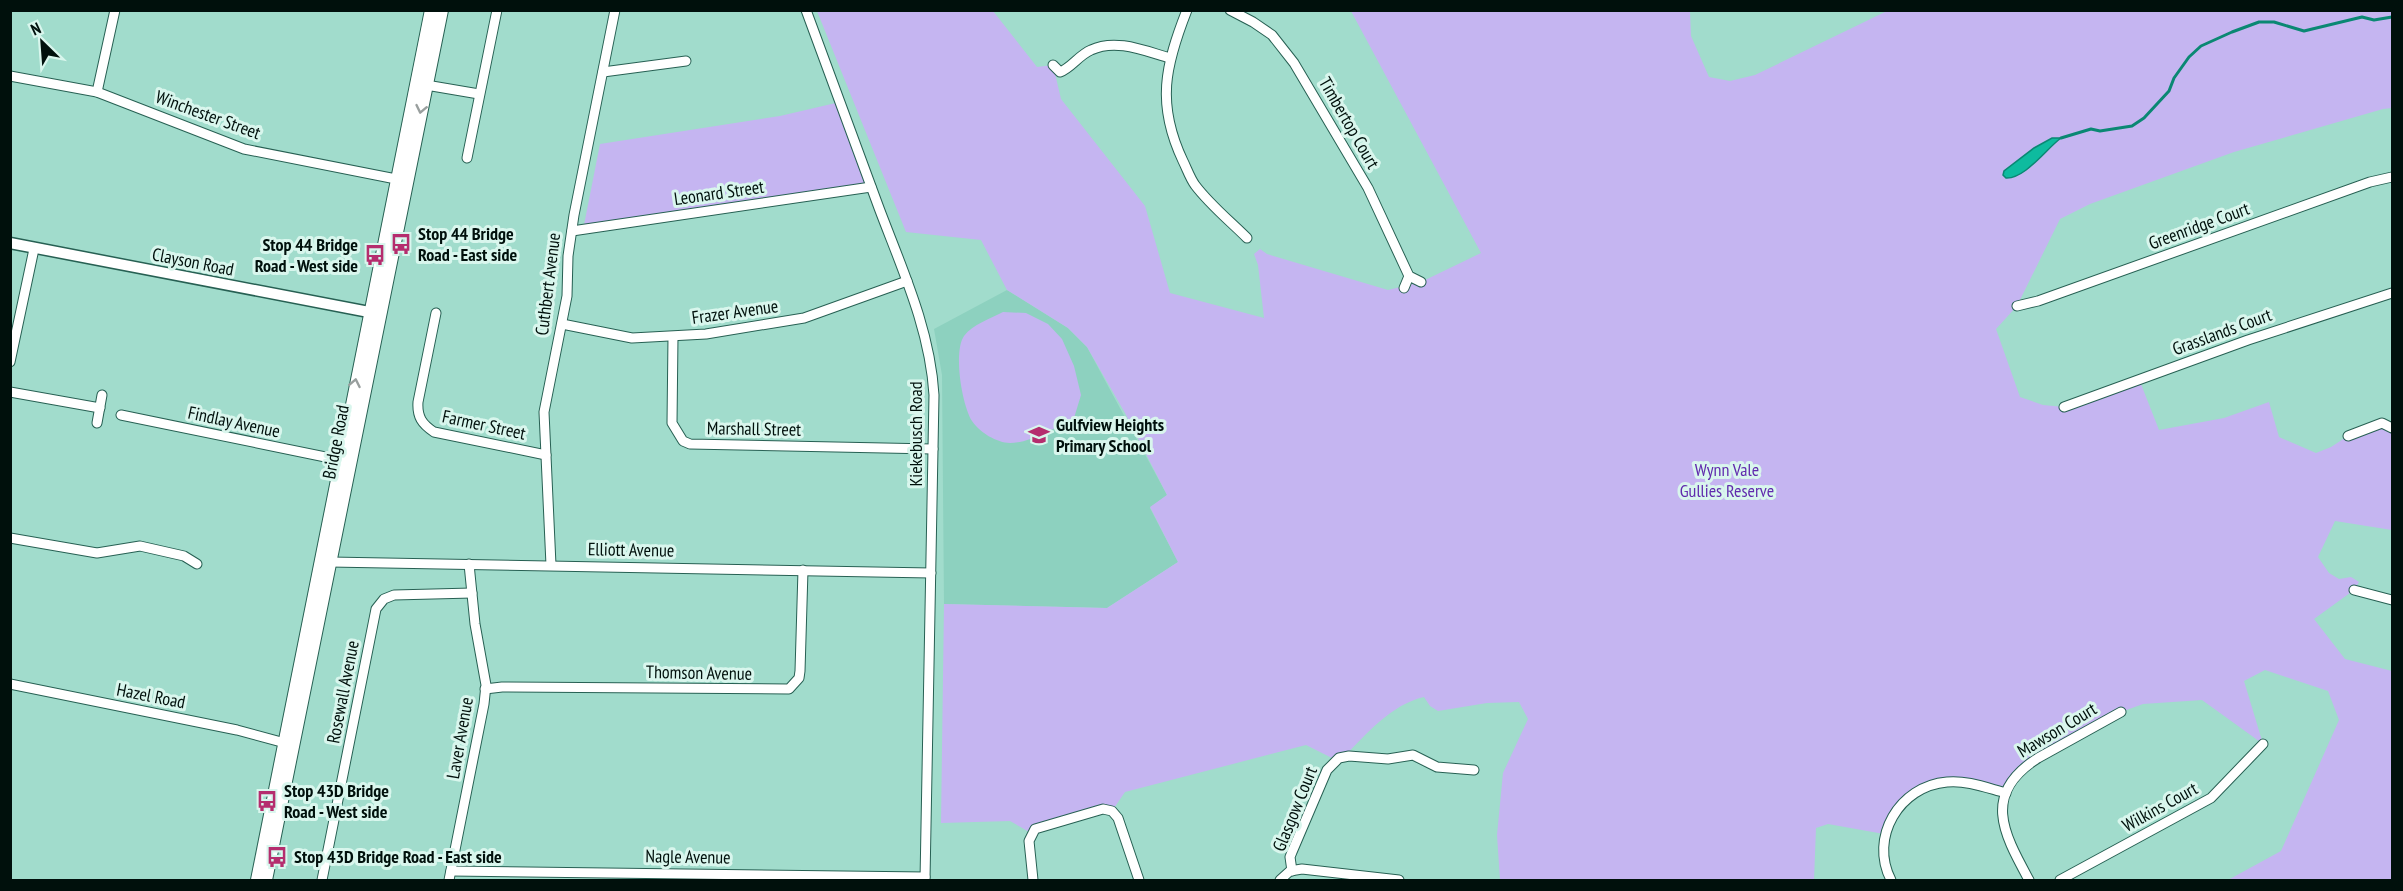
<svg xmlns="http://www.w3.org/2000/svg" width="2403" height="891" viewBox="0 0 2403 891" font-family="'PT Sans Narrow',sans-serif">
<rect width="100%" height="100%" fill="#a1dccc"/>
<polygon fill="#8dd1bf" points="1007,290 1068,328 1087,347 1167,495 1150,508 1178,562 1107,608 944,604 942,375 934,329"/>
<g fill="#c5b5f1">
<path d="M817,11H993L1037,67L1053,65L1061,99L1145,206L1170,293L1264,318L1258,265L1254,254L1260,249L1267,254L1388,290L1421,282L1481,253L1351,11H1690L1691,36L1709,77L1730,81L1755,75L1887,11H2392V108L2383,109L2234,152L2090,204L2060,219L2017,306L1996,329L2020,397L2043,405L2064,407L2139,379L2159,430L2224,418L2269,402L2279,437L2316,453L2331,447L2348,436L2382,423L2392,429V530L2335,521L2318,557L2329,573L2339,579L2351,577L2359,582L2354,590L2314,619L2345,659L2392,671V880H2228L2281,851L2339,720L2328,691L2265,670L2244,681L2263,744L2202,700L2143,704L2121,712L2038,758L2006,793L1968,783L1936,784L1899,808L1884,834L1828,824L1816,828L1814,880H1500L1497,835L1503,773L1528,719L1519,702L1487,703L1438,711L1430,706L1424,697C1392,704 1366,734 1344,757L1336,760L1306,745L1125,792L1112,811L1031,833L1010,821L941,823L944,604L1107,608L1178,562L1150,507L1167,495L1125,413L1087,347L1068,328L1007,290L981,240L906,232Z"/>
<polygon points="840,102 871,187 583,230 600,144 780,116"/>
<path d="M1003,312L1026,313L1048,324L1062,339L1074,366L1081,395L1074,418C1056,427 1031,443 1010,443C997,443 979,432 972,421C962,405 953,352 964,336C973,324 990,319 1003,312Z"/>
</g>
<path fill="#0ebb9f" stroke="#0a8873" stroke-width="1.5" d="M2052,138H2061C2046,149 2025,179 2006,178L2003,175L2004,171L2034,148Z"/>
<g fill="none" stroke-linecap="round" stroke-linejoin="round">
<polyline stroke="#0a8873" stroke-width="3" points="2061,138 2091,129 2100,131 2132,126 2144,118 2169,91 2174,78 2189,57 2201,46 2232,32 2259,22 2274,22 2304,31 2362,17 2374,20 2392,17"/>
<defs>
<g id="minor">
<path d="M806,10C830,76 854,142 879,208C902,269 930,329 934,395L925,880"/>
<path d="M1187,10C1165,66 1156,104 1183,161C1187,169 1190,178 1195,185C1210,205 1230,221 1247,238"/>
<polyline points="1230,10 1253,22 1272,35 1294,63 1368,188 1409,276 1421,282"/>
<path d="M1053,65L1060,72C1071,68 1079,55 1091,50C1116,38 1145,51 1170,58"/>
<polyline points="603,72 686,61"/>
<polyline points="10,76 97,92 244,149 396,179"/>
<polyline points="426,85 479,94"/>
<polyline points="97,92 115,10"/>
<polyline points="467,158 497,10"/>
<polyline points="572,231 871,187"/>
<polyline points="1404,288 1409,276"/>
<polyline points="2017,306 2038,301 2370,182 2392,177"/>
<path d="M436,313L418,402C417,417 422,424 434,432L546,455"/>
<polyline points="562,324 632,338 706,334 804,318 907,281"/>
<polyline points="673,337 672,423 683,441 690,444 933,449"/>
<polyline points="10,362 34,249"/>
<polyline points="10,392 100,408"/>
<polyline points="2064,407 2248,340 2392,293"/>
<polyline points="121,415 340,460"/>
<polyline points="97,423 102,395"/>
<polyline points="2348,436 2382,423 2392,428"/>
<polyline points="10,538 97,553 140,546 184,556 197,564"/>
<polyline points="330,562 931,573"/>
<polyline points="551,565 544,412 567,296 568,256 574,215 615,10"/>
<polyline points="2354,590 2392,600"/>
<polyline points="10,684 237,730 285,743"/>
<polyline points="485,689 502,687 789,689 799,678 800,671 803,570"/>
<polyline points="451,871 925,877"/>
<polyline points="1292,871 1290,857 1292,852 1327,770 1339,758 1349,756 1388,759 1413,755 1437,767 1474,770"/>
<polyline points="322,880 376,609 384,599 394,595 472,593"/>
<polyline points="449,880 484,704 486,685 475,624 469,564"/>
<polyline points="1033,880 1029,841 1035,829 1103,809 1112,811 1118,818 1139,880"/>
<polyline points="1280,880 1290,871 1302,869 1399,880"/>
<path d="M1891,880C1869,838 1899,786 1947,782C1967,780 1987,788 2006,793"/>
<path d="M2029,880C2004,834 1981,794 2038,758L2121,712"/>
<polyline points="2060,880 2211,798 2263,744"/>
</g>
<polyline id="tertiary" points="10,243 369,312"/>
<g id="secondary">
<polyline points="257,880 431,10"/>
<polyline points="266,880 442,10"/>
</g>
</defs>
<use href="#minor" stroke="#276053" stroke-width="11"/>
<use href="#tertiary" stroke="#276053" stroke-width="13"/>
<use href="#secondary" stroke="#276053" stroke-width="14"/>
<use href="#minor" stroke="#fff" stroke-width="9"/>
<use href="#tertiary" stroke="#fff" stroke-width="10"/>
<use href="#secondary" stroke="#fff" stroke-width="12"/>
</g>
<defs><path id="oneway-chevron" d="M-2-3.5L2.5 0L-2 3.5" fill="none" stroke-width="1.6" stroke-linecap="round" stroke-linejoin="round" transform="scale(1.5)"/></defs>
<g stroke="#999f9e">
<use href="#oneway-chevron" transform="translate(421 109) rotate(102)"/>
<use href="#oneway-chevron" transform="translate(355 383) rotate(-79)"/>
</g>
<defs>
<symbol id="bus-bare" viewBox="-9 -9 18 18"><path d="M-5-6H5V4H4V6H2V4H-2V6H-4V4H-5ZM-3.5-4V0h7V-4ZM-3.5 1.2v1.5H-2V1.2ZM2 1.2v1.5H3.5V1.2Z" fill="#b52d6e" stroke="#d9f6ed" stroke-width="2.5" paint-order="stroke"/></symbol>
<symbol id="school-bare" viewBox="-9 -9 18 18"><path d="M0-5L7-2L0 1L-7-2ZM-4 1L0 2.5L4 1V4Q0 6-4 4Z" fill="#b52d6e" stroke="#d9f6ed" stroke-width="2.5" paint-order="stroke"/></symbol>
</defs>
<g fill-rule="evenodd">
<use href="#bus-bare" x="386" y="229" width="30" height="30"/>
<use href="#bus-bare" x="360" y="240" width="30" height="30"/>
<use href="#school-bare" x="1024" y="420" width="30" height="30"/>
<use href="#bus-bare" x="252" y="786" width="30" height="30"/>
<use href="#bus-bare" x="262" y="842" width="30" height="30"/>
</g>
<g text-anchor="middle" stroke-width="6" stroke-linejoin="round" paint-order="stroke">
<g font-size="18" fill="#00100c" stroke="#d9f6ed">
<text transform="translate(208 115) rotate(20)" y="6">Winchester Street</text>
<text transform="translate(1349 123) rotate(60)" y="6">Timbertop Court</text>
<text transform="translate(719 193) rotate(-8)" y="6">Leonard Street</text>
<text transform="translate(2199 226) rotate(-20)" y="6">Greenridge Court</text>
<text transform="translate(193 262) rotate(11)" y="6">Clayson Road</text>
<text transform="translate(548 284) rotate(-83)" y="6">Cuthbert Avenue</text>
<text transform="translate(735 312) rotate(-8)" y="6">Frazer Avenue</text>
<text transform="translate(2222 332) rotate(-20)" y="6">Grasslands Court</text>
<text transform="translate(234 422) rotate(12)" y="6">Findlay Avenue</text>
<text transform="translate(484 425) rotate(12)" y="6">Farmer Street</text>
<text transform="translate(754 429) rotate(1)" y="6">Marshall Street</text>
<text transform="translate(916 434) rotate(-90)" y="6">Kiekebusch Road</text>
<text transform="translate(336 442) rotate(-79)" y="6">Bridge Road</text>
<text transform="translate(631 550) rotate(1)" y="6">Elliott Avenue</text>
<text transform="translate(699 673) rotate(1)" y="6">Thomson Avenue</text>
<text transform="translate(343 692) rotate(-79)" y="6">Rosewall Avenue</text>
<text transform="translate(151 696) rotate(11)" y="6">Hazel Road</text>
<text transform="translate(2057 730) rotate(-31)" y="6">Mawson Court</text>
<text transform="translate(460 738) rotate(-80)" y="6">Laver Avenue</text>
<text transform="translate(2160 807) rotate(-29)" y="6">Wilkins Court</text>
<text transform="translate(1295 809) rotate(-68)" y="6">Glasgow Court</text>
<text transform="translate(688 857) rotate(1)" y="6">Nagle Avenue</text>
</g>
<g font-size="18" font-weight="bold" fill="#00100c" stroke="#d9f6ed" text-anchor="start">
<text x="418" y="240">Stop 44 Bridge<tspan x="418" dy="21">Road - East side</tspan></text>
<text x="358" y="251" text-anchor="end">Stop 44 Bridge<tspan x="358" dy="21">Road - West side</tspan></text>
<text x="1056" y="431">Gulfview Heights<tspan x="1056" dy="21">Primary School</tspan></text>
<text x="284" y="797">Stop 43D Bridge<tspan x="284" dy="21">Road - West side</tspan></text>
<text x="294" y="863">Stop 43D Bridge Road - East side</text>
</g>
<g font-size="18" fill="#602aad" stroke="#d9f6ed">
<text x="1727" y="476">Wynn Vale<tspan x="1727" dy="21">Gullies Reserve</tspan></text>
</g>
</g>
<rect width="2403" height="891" fill="none" stroke="#00100c" stroke-width="24"/>
<g transform="translate(42 42) rotate(335)" stroke="#d9f6ed" stroke-width="4.5" paint-order="stroke">
<path d="M0-4.5L10 22L0 15L-10 22Z" fill="#00100c"/>
<text y="-9" font-size="16" font-weight="bold" text-anchor="middle" fill="#00100c">N</text>
</g>
</svg>
